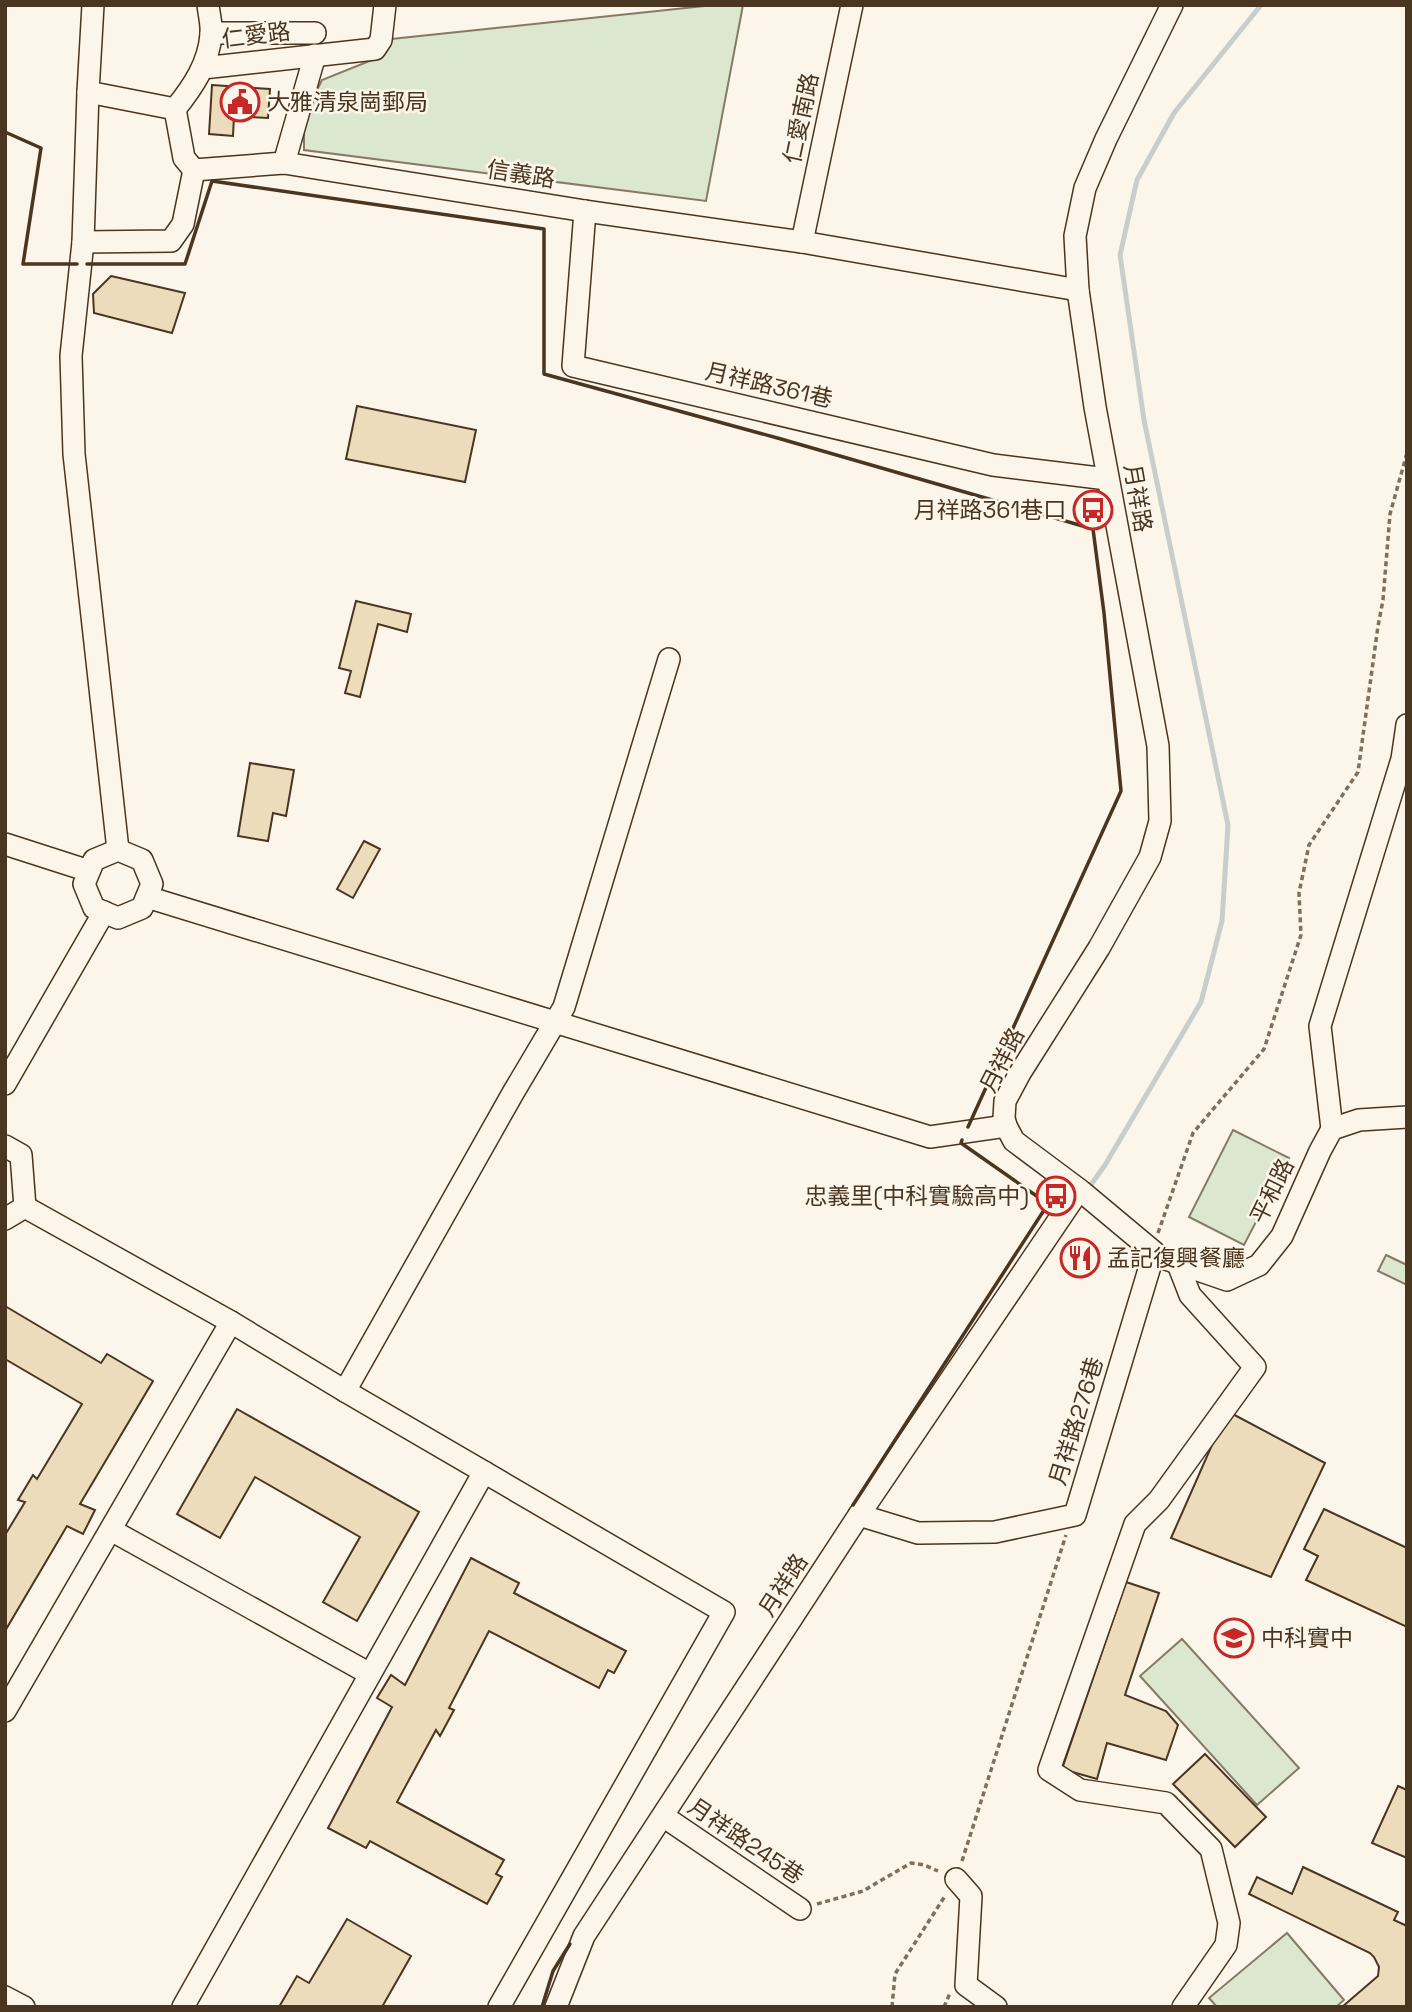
<svg xmlns="http://www.w3.org/2000/svg" width="1412" height="2012" viewBox="0 0 1412 2012" font-family="'Space Grotesk','Noto Sans TC',sans-serif">
<rect width="100%" height="100%" fill="#fbf6e9"/>
<g fill="#dce7d0" stroke="#887966" stroke-width="2">
<polygon points="714,5 743,5 706,201 304,150 304,116 322,80 377,58 382,40"/>
<polygon points="1233,1130 1289,1158 1244,1245 1189,1217"/>
<polygon points="1386,1255 1407,1265 1407,1285 1378,1271"/>
<polygon points="1182,1639 1299,1768 1257,1805 1140,1676"/>
<polygon points="1287,1933 1344,2000 1336,2007 1217,2007 1209,1998"/>
</g>
<g fill="none" stroke-linecap="round" stroke-linejoin="round">
<polyline stroke="#c9cecd" stroke-width="5" points="1088,1189 1105,1165 1201,1002 1222,921 1228,825 1144,420 1120,255 1137,180 1174,113 1261,5"/>
</g>
<g fill="#ecdcbc" stroke="#4a3520" stroke-width="2">
<polygon points="212,85 270,89 268,118 234,116 233,136 209,134"/>
<polygon points="111,276 185,293 172,333 94,313 93,294"/>
<polygon points="357,406 476,430 465,482 346,459"/>
<polygon points="356,601 411,614 407,632 378,624 360,697 345,693 351,671 339,668"/>
<polygon points="250,763 294,770 286,816 273,813 268,841 238,836"/>
<polygon points="364,841 380,849 353,898 337,889"/>
<polygon points="5,1306 101,1363 107,1354 153,1381 80,1504 95,1510 83,1534 67,1526 5,1631 5,1535 25,1502 18,1500 33,1475 37,1479 82,1404 5,1359"/>
<polygon points="237,1409 419,1512 357,1621 323,1602 360,1537 255,1477 220,1538 177,1514"/>
<polygon points="1227,1411 1325,1463 1271,1577 1171,1538"/>
<polygon points="1324,1509 1407,1548 1407,1627 1306,1580 1318,1556 1304,1549"/>
<polygon points="471,1558 519,1583 514,1593 626,1651 614,1673 608,1670 599,1688 489,1631 449,1708 454,1710 440,1736 436,1730 397,1802 504,1860 496,1874 502,1877 487,1904 370,1841 366,1848 328,1828 392,1707 377,1698 391,1675 405,1685"/>
<polygon points="1126,1582 1159,1593 1125,1695 1166,1711 1178,1725 1166,1760 1107,1743 1097,1779 1062,1769"/>
<polygon points="1205,1754 1266,1817 1235,1847 1173,1784"/>
<polygon points="1398,1786 1407,1790 1407,1858 1372,1843"/>
<polygon points="1303,1867 1398,1912 1394,1920 1407,1926 1407,2007 1342,2007 1378,1976 1379,1967 1374,1957 1370,1953 1249,1894 1257,1877 1292,1894"/>
<polygon points="347,1919 411,1956 382,2007 279,2007 297,1976 309,1983"/>
</g>
<g fill="none" stroke-linecap="round" stroke-linejoin="round">
<defs>
<g id="minor">
<polyline points="93,5 88,92 175,109 184,158 194,170 284,163 585,211 802,242 1078,290"/>
<polyline points="1172,5 1106,139 1085,188 1075,236 1078,290 1095,407 1158,746 1160,821 1150,857 1099,948 1020,1073 1005,1101 1004,1118 1006,1126 1014,1141 1081,1191 1160,1257 1227,1280 1259,1265 1282,1236 1320,1151 1332,1129 1359,1120 1407,1117"/>
<polyline points="211,33 315,33"/>
<polyline points="203,68 375,49 381,40 385,5"/>
<polyline points="88,92 83,242 71,356 74,454 118,850"/>
<path d="M175,109C193,87 209,63 211,34C212,25 209,14 208,5"/>
<polyline points="284,163 315,55"/>
<polyline points="585,211 573,366 993,465 1107,479"/>
<polyline points="83,242 171,241 183,224 194,170"/>
<polyline points="802,242 852,5"/>
<polyline points="5,844 89,871"/>
<polygon points="118,850 142,860 152,884 142,908 118,918 94,908 84,884 94,860"/>
<polyline points="147,897 930,1137 1006,1126"/>
<polyline points="5,1084 104,912"/>
<polyline points="1332,1129 1320,1026 1402,759 1407,725"/>
<polyline points="5,1146 21,1155 25,1207 5,1219"/>
<polyline points="25,1207 231,1322 345,1391 724,1612 499,2007"/>
<polyline points="1178,1264 1190,1295 1255,1367 1159,1500 1135,1524 1049,1770 1080,1790 1166,1803 1211,1849 1229,1923 1226,1945 1183,2007"/>
<polyline points="345,1391 513,1093 564,1007 669,659"/>
<polyline points="859,1515 918,1533 995,1532 1075,1515 1154,1253"/>
<polyline points="111,1530 370,1674"/>
<polyline points="5,1711 231,1322"/>
<polyline points="663,1816 800,1909"/>
<polyline points="956,1879 971,1896 966,1985 996,2007"/>
<polyline points="5,1997 24,2007"/>
<polyline points="183,2007 484,1472"/>
<polyline points="556,2007 584,1936 859,1515 1079,1190"/>
</g>
</defs>
<use href="#minor" stroke="#4a3520" stroke-width="24"/>
<g stroke="#7f6f5c" stroke-width="3.5" stroke-dasharray="5 3.5" stroke-linecap="butt">
<polyline points="1158,1233 1193,1133 1264,1049 1301,935 1299,893 1309,845 1358,772 1378,626 1383,600 1390,514 1407,453"/>
<polyline points="962,1861 1066,1535"/>
<polyline points="817,1904 863,1891 911,1863 924,1865 938,1871"/>
<polyline points="892,2007 895,1974 945,1896"/>
<polyline points="944,2007 950,1993"/>
</g>
<use href="#minor" stroke="#fbf6e9" stroke-width="21"/>
<g stroke="#4a3520" stroke-width="3.5">
<polyline points="5,132 41,148 23,264 77,264"/>
<polyline points="87,264 185,264 212,181 544,229 544,374 781,439 1093,529 1104,613 1121,791 968,1127"/>
<polyline points="853,1505 1048,1204 961,1143 962,1140"/>
<polyline points="542,2007 553,1971 570,1944"/>
</g>
</g>
<defs>
<symbol id="civic-ring" viewBox="-11 -11 22 22"><circle r="9.5" fill="#fbf6e9" stroke="#c62828" stroke-width="1.5"/><path d="M-.6-6.5H3V-4.5H.6V-3L4-1V1h2V6H-6V1h2V-1L-.6-3ZM-1.2 2.5V6h2.4V2.5Z" fill="#c62828"/></symbol>
<symbol id="bus-ring" viewBox="-11 -11 22 22"><circle r="9.5" fill="#fbf6e9" stroke="#c62828" stroke-width="1.5"/><path d="M-5-6H5V4H4V6H2V4H-2V6H-4V4H-5ZM-3.5-4V0h7V-4ZM-3.5 1.2v1.5H-2V1.2ZM2 1.2v1.5H3.5V1.2Z" fill="#c62828"/></symbol>
<symbol id="restaurant-ring" viewBox="-11 -11 22 22"><circle r="9.5" fill="#fbf6e9" stroke="#c62828" stroke-width="1.5"/><path d="M-5-6h1v4h1v-4h1v4h1v-4h1v5L-1.5 .5V6h-2V.5L-5-1ZM5-6V6H3V1.5H1.5Q1.5-4 5-6Z" fill="#c62828"/></symbol>
<symbol id="school-ring" viewBox="-11 -11 22 22"><circle r="9.5" fill="#fbf6e9" stroke="#c62828" stroke-width="1.5"/><path d="M0-5L7-2L0 1L-7-2ZM-4 1L0 2.5L4 1V4Q0 6-4 4Z" fill="#c62828"/></symbol>
</defs>
<g fill-rule="evenodd">
<use href="#civic-ring" x="218" y="80" width="44" height="44"/>
<use href="#bus-ring" x="1071" y="488" width="44" height="44"/>
<use href="#bus-ring" x="1034" y="1174" width="44" height="44"/>
<use href="#restaurant-ring" x="1058" y="1236" width="44" height="44"/>
<use href="#school-ring" x="1212" y="1616" width="44" height="44"/>
</g>
<g text-anchor="middle" stroke-width="5" stroke-linejoin="round" paint-order="stroke">
<g font-size="23" fill="#4a3520" stroke="#fbf6e9">
<text transform="translate(256 35) rotate(-7)" y="8">仁愛路</text>
<text transform="translate(801 118) rotate(-78)" y="8">仁愛南路</text>
<text transform="translate(521 174) rotate(9)" y="8">信義路</text>
<text transform="translate(769 385) rotate(13)" y="8">月祥路361巷</text>
<text transform="translate(1138 498) rotate(80)" y="8">月祥路</text>
<text transform="translate(1002 1060) rotate(-63)" y="8">月祥路</text>
<text transform="translate(1272 1191) rotate(-64)" y="8">平和路</text>
<text transform="translate(1076 1421) rotate(-73)" y="8">月祥路276巷</text>
<text transform="translate(783 1585) rotate(-57)" y="8">月祥路</text>
<text transform="translate(746 1841) rotate(34)" y="8">月祥路245巷</text>
</g>
<g font-size="23" fill="#4a3520" stroke="#fbf6e9" text-anchor="start">
<text x="267" y="110">大雅清泉崗郵局</text>
<text x="1066" y="518" text-anchor="end">月祥路361巷口</text>
<text x="1029" y="1204" text-anchor="end">忠義里(中科實驗高中)</text>
<text x="1107" y="1266">孟記復興餐廳</text>
<text x="1261" y="1646">中科實中</text>
</g>
</g>
<rect width="1412" height="2012" fill="none" stroke="#4a3520" stroke-width="14"/>
</svg>
